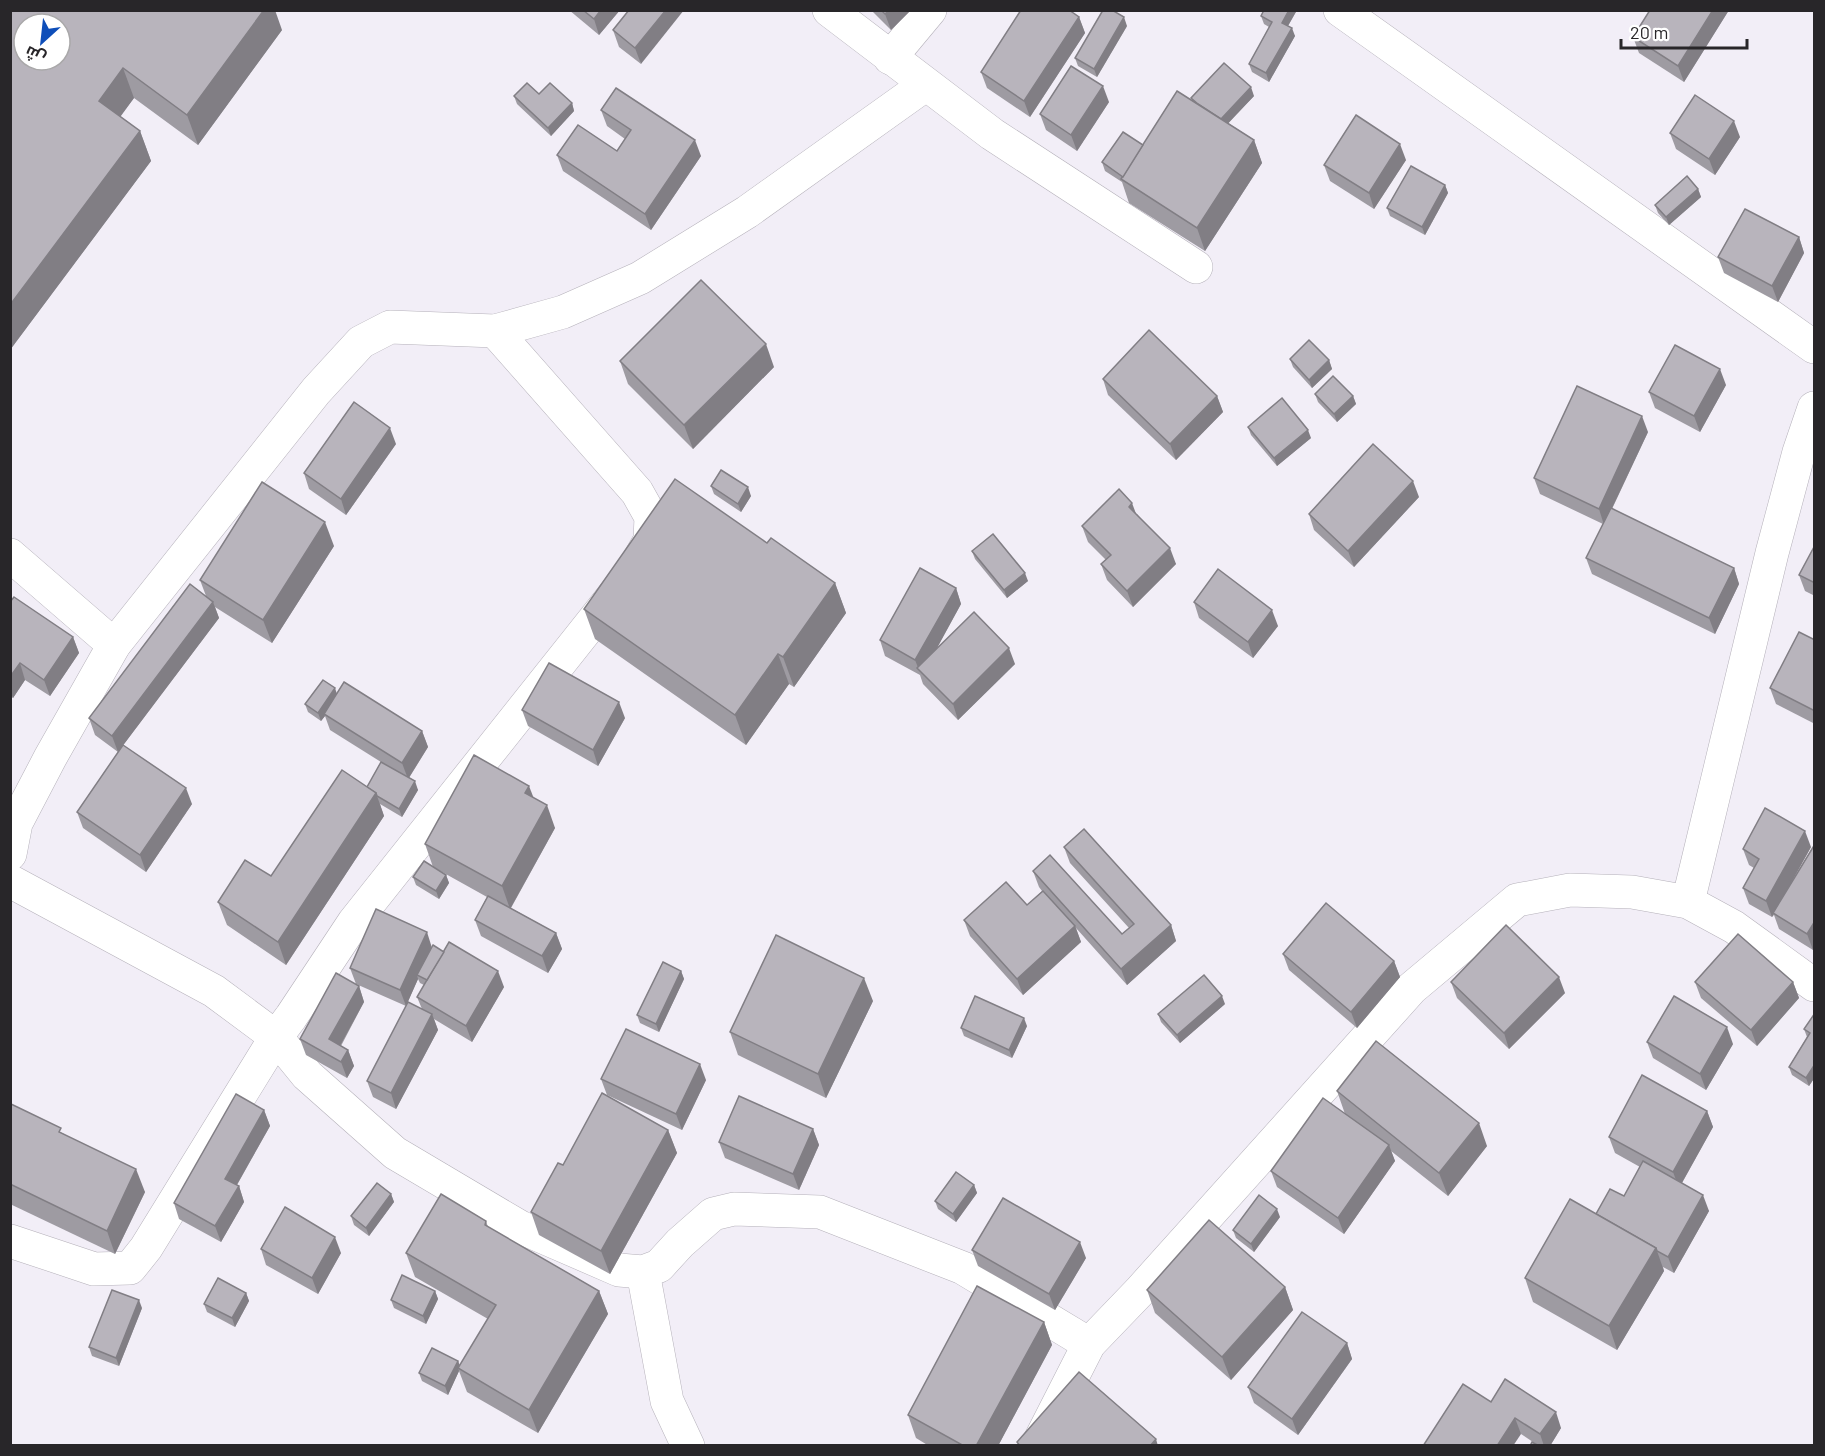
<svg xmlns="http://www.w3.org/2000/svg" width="1825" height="1456" viewBox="0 0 1825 1456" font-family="Barlow,Cairo,sans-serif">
<rect width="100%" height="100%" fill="#f2eef7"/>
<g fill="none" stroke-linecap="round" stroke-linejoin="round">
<defs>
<g id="minor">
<polyline points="829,10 992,134 1196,267"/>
<polyline points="1340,10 1814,347"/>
<polyline points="890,58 930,10"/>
<polyline points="10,555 114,645"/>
<polyline points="10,854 16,823 50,758 114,645 316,391 361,342 390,327 495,331 563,312 640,278 747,212 925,85"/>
<polyline points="10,881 214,991 276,1037 291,1017 354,922 632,572 650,540 651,517 637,492 495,331"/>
<polyline points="1688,902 1772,553 1799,452 1814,408"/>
<polyline points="10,1241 94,1269 130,1268 146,1248 276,1037 307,1075 395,1153 520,1227 619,1270 643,1272 659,1266 680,1243 713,1214 734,1209 820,1212 963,1268 1089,1344"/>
<polyline points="643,1272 667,1401 688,1446"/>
<polyline points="1037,1446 1089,1344 1139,1292 1412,988 1517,900 1570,890 1632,892 1688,902 1734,927 1814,985"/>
</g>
</defs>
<use href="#minor" stroke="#b5b1ba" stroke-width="34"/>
<use href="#minor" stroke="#fff" stroke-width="33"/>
</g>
<g fill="#9e9ba2">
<polygon points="10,10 282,30 198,145 134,98 120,116 140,131 151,161 10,350"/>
<polygon points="569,10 620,10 599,35"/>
<polygon points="629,10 641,64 619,47 613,30"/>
<polygon points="871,10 911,10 891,30"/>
<polygon points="1264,10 1297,10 1288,26 1295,36 1269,82 1252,72 1249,64 1269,27 1264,24 1261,16"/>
<polygon points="1729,10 1684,82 1639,53 1633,37"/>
<polygon points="1079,17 1085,33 1030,117 987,88 981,72"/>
<polygon points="1127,26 1097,77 1078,66 1075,58"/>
<polygon points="539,94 572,103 574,111 551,136 517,104 514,96"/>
<polygon points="1254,96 1228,123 1254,140 1262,163 1205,251 1129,203 1122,182 1105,171 1102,162 1143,145 1192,100 1191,98"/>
<polygon points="1109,102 1077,151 1046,130 1040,114"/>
<polygon points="601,110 701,156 651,230 563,171 557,155 617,151 625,139 607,126"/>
<polygon points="1670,133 1740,137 1715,175 1676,149"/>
<polygon points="1406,160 1374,209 1330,181 1324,165"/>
<polygon points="1445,185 1448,193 1425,235 1390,216 1387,208"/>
<polygon points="1698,189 1701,197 1669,225 1658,213 1655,205"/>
<polygon points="1799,237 1804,253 1778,302 1724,273 1718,257"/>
<polygon points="1290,359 1329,360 1332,369 1312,388 1293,367"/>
<polygon points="620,361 774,367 693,449 628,384"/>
<polygon points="1103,379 1217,396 1223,412 1176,460 1108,395"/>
<polygon points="1726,385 1700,432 1655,408 1649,392"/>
<polygon points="1315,394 1353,396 1356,404 1337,422 1318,402"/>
<polygon points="1248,427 1311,438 1277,466 1251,435"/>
<polygon points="1648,432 1612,509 1734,568 1739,584 1715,634 1592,574 1586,558 1603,524 1540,494 1534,478"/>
<polygon points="396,444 346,515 309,489 304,473"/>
<polygon points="711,486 751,496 741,512 714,494"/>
<polygon points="1419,497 1354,567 1314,530 1309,514"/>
<polygon points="1137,514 1176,564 1133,607 1107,580 1101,564 1106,560 1088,542 1082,526"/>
<polygon points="767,543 835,583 846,613 794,687 789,684 746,745 595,639 584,609"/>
<polygon points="1815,545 1815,596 1805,591 1799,575"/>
<polygon points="334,546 272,643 215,607 219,618 118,752 95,735 89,718 206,596 200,580"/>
<polygon points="972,551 1028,581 1007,598 975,559"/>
<polygon points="956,588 961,604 936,649 1015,664 958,720 923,684 920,675 885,656 880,640"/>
<polygon points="10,602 73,637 79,653 50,696 25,680 13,698 10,696"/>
<polygon points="1194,602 1278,626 1253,658 1199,618"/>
<polygon points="1815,640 1815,724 1776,704 1770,688"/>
<polygon points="337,693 422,731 428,747 409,778 418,790 402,817 380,804 384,816 286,965 227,925 218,902 271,876 367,787 381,762 330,730 325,716 321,721 308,712 305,704"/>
<polygon points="522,710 625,718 598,766 528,726"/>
<polygon points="533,798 555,828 511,908 556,933 562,949 548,973 481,936 475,920 487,897 435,868 446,875 449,883 439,899 416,885 413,877 433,867 425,844"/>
<polygon points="192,804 146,872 83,828 77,812"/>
<polygon points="1815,844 1815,947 1813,950 1779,929 1774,915 1772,917 1749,904 1743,888 1754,868 1749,865 1743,849 1811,847 1791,883"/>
<polygon points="1064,847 1171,925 1176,941 1127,985 1076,928 1081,942 1023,995 970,936 964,920 1027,905 1042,891 1039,887 1033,871 1122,934 1129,928 1070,863"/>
<polygon points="432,947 504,987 472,1042 434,1019 438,1030 396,1109 373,1097 367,1081 422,1009 417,997 424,985 420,983 418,979 406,1006 356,984 350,968"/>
<polygon points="1283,954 1394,961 1400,977 1357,1028 1289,970"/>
<polygon points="681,971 684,979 659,1032 640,1023 637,1015"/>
<polygon points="1451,982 1565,993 1509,1049 1457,998"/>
<polygon points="1695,982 1793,982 1799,998 1757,1046 1701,998"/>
<polygon points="359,986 364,1002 341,1046 348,1050 354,1066 347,1078 306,1055 300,1039"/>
<polygon points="873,1001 826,1098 738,1055 730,1032"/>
<polygon points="1225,1004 1180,1043 1161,1022 1158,1014"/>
<polygon points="1815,1013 1815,1077 1809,1086 1792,1075 1789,1067 1807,1037 1804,1029"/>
<polygon points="1027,1026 1012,1058 964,1036 961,1028"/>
<polygon points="1647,1042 1733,1044 1706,1090 1653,1058"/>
<polygon points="601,1079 706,1080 682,1130 607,1095"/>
<polygon points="1337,1091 1487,1146 1448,1196 1391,1151 1395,1161 1344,1234 1277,1187 1271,1171 1345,1114"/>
<polygon points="10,1106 64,1134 145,1192 115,1254 10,1204"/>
<polygon points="264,1110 270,1126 237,1185 239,1186 244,1202 221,1242 179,1219 174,1203"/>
<polygon points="1707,1111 1713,1127 1682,1183 1709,1211 1674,1273 1663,1267 1664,1271 1617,1350 1533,1302 1525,1278 1596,1214 1624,1196 1640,1167 1615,1153 1609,1137"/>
<polygon points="813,1129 819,1145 799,1190 725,1158 719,1142"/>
<polygon points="668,1130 677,1153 610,1274 539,1235 531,1212 563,1165"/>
<polygon points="974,1185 977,1193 956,1222 938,1209 935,1201"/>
<polygon points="391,1194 394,1202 369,1236 354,1225 351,1216"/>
<polygon points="1280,1217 1254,1252 1236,1238 1233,1230"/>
<polygon points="486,1221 488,1227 599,1291 608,1314 538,1433 467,1392 459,1371 448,1395 422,1381 419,1373 458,1361 460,1366 488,1319 415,1277 406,1253"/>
<polygon points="261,1249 341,1253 318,1294 266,1265"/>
<polygon points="972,1250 1086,1258 1055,1310 978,1266"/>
<polygon points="1285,1287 1293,1310 1231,1380 1155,1313 1147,1290"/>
<polygon points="435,1291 438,1299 426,1324 394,1308 391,1300"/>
<polygon points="246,1293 249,1301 235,1327 207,1312 204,1304"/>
<polygon points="142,1308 119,1366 92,1356 89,1347"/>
<polygon points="1044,1322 1052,1345 998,1446 929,1446 916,1438 908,1415"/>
<polygon points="1347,1343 1352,1359 1298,1435 1254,1403 1248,1387"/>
<polygon points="1491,1402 1561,1428 1550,1446 1539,1446 1521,1434"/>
</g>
<g fill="#817e84">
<polygon points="264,10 275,10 282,30 198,145 187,115"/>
<polygon points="601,10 620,10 599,35 594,19"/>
<polygon points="666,10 684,10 641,64 635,48"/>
<polygon points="889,10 911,10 891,30 885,14"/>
<polygon points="1289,10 1297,10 1285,31 1282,23"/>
<polygon points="1713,10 1729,10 1684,82 1678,66"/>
<polygon points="1079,17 1085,33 1030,117 1024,101"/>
<polygon points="1124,17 1127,26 1097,77 1094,69"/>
<polygon points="1292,28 1295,36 1269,82 1266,73"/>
<polygon points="123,68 134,98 110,131 99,101"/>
<polygon points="1103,86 1109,102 1077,151 1071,135"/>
<polygon points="1251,87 1254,96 1221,131 1218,123"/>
<polygon points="572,103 574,111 551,136 548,128"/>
<polygon points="1734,121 1740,137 1715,175 1709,159"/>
<polygon points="140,131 151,161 10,350 10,305"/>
<polygon points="695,140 701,156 651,230 645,214"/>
<polygon points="1254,140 1262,163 1205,251 1197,228"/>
<polygon points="1400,144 1406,160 1374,209 1369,193"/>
<polygon points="1445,185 1448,193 1425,235 1422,227"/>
<polygon points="1698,189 1701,197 1669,225 1666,217"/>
<polygon points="1799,237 1804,253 1778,302 1772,286"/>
<polygon points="766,344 774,367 693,449 684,425"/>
<polygon points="1329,360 1332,369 1312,388 1309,380"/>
<polygon points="1720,369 1726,385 1700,432 1694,416"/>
<polygon points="1217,396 1223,412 1176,460 1170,444"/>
<polygon points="1353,396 1356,404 1337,422 1334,414"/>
<polygon points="1642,416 1648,432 1604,525 1599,509"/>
<polygon points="390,428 396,444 346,515 341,499"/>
<polygon points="1308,430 1311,438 1277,466 1274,458"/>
<polygon points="1413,481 1419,497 1354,567 1348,551"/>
<polygon points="748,487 751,496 741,512 738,504"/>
<polygon points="1132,503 1138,519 1129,507"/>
<polygon points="325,522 334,546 272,643 263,620"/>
<polygon points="1170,548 1176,564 1133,607 1127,591"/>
<polygon points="1734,568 1739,584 1715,634 1709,618"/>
<polygon points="1025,573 1028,581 1007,598 1004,590"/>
<polygon points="835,583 846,613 794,687 783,657"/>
<polygon points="956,588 961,604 923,674 919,670 915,660"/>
<polygon points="213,602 219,618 118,752 112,736"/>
<polygon points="1272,610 1278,626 1253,658 1248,642"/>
<polygon points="73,637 79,653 50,696 44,680"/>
<polygon points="1009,648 1015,664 958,720 953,704"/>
<polygon points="778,654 789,684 746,745 735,715"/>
<polygon points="20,663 25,680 13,698 10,691 10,677"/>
<polygon points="335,688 338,697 324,714 325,716 321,721 318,713"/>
<polygon points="619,702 625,718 598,766 593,750"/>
<polygon points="422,731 428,747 408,779 402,763"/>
<polygon points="415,781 418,790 402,817 399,809"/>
<polygon points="529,786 538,809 525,793"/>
<polygon points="186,788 192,804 146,872 140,855"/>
<polygon points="376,793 384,816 286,965 278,942"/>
<polygon points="547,805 555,828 510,909 502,886"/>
<polygon points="1805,831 1811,847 1772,917 1766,901"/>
<polygon points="446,875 449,883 439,899 436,891"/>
<polygon points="1815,921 1815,947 1813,950 1807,934"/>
<polygon points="1171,925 1176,941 1127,985 1121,969"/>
<polygon points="1075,926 1081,942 1023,995 1017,979"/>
<polygon points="427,932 432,948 417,975 418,979 406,1006 400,990"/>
<polygon points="556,933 562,949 548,973 542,956"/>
<polygon points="1394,961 1400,977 1357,1028 1351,1012"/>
<polygon points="498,971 504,987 472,1042 466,1026"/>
<polygon points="681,971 684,979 659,1032 656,1024"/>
<polygon points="1559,977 1565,993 1509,1049 1504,1033"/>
<polygon points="864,978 873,1001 826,1098 818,1074"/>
<polygon points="1793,982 1799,998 1757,1046 1751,1030"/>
<polygon points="359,986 364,1002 335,1055 329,1039"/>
<polygon points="1222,996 1225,1004 1180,1043 1177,1035"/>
<polygon points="432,1014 438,1030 396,1109 391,1093"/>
<polygon points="1024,1018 1027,1026 1012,1058 1009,1050"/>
<polygon points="1727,1027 1733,1044 1706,1090 1700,1074"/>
<polygon points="348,1050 354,1066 347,1078 341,1062"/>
<polygon points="700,1064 706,1080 682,1130 676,1114"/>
<polygon points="1815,1064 1815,1077 1809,1086 1806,1078"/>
<polygon points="264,1110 270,1126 231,1195 225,1179"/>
<polygon points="1707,1111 1713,1127 1679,1188 1673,1172"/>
<polygon points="1479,1123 1487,1146 1448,1196 1439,1173"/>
<polygon points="813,1129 819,1145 799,1190 793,1174"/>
<polygon points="668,1130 677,1153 610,1274 601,1251"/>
<polygon points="1389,1145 1395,1161 1344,1234 1338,1218"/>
<polygon points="136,1169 145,1192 115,1254 107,1231"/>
<polygon points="974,1185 977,1193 956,1222 953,1214"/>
<polygon points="239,1186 244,1202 221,1242 215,1226"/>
<polygon points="391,1194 394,1202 369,1236 366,1228"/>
<polygon points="1703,1195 1709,1211 1674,1273 1668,1257"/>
<polygon points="1277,1209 1280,1217 1254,1252 1251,1244"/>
<polygon points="335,1237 341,1253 318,1294 312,1278"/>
<polygon points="1080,1242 1086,1258 1055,1310 1049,1294"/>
<polygon points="1656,1248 1664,1271 1617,1350 1609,1326"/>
<polygon points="1285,1287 1293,1310 1231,1380 1222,1357"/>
<polygon points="435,1291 438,1299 426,1324 423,1316"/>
<polygon points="599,1291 608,1314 538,1433 529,1410"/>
<polygon points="246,1293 249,1301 235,1327 232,1318"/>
<polygon points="139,1300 142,1308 119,1366 116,1358"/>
<polygon points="1044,1322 1052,1345 998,1446 976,1446"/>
<polygon points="1347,1343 1352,1359 1298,1435 1292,1419"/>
<polygon points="458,1361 461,1369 458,1368 459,1371 448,1395 445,1386"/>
<polygon points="1556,1412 1561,1428 1550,1446 1544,1446 1540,1434"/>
<polygon points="1515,1418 1521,1434 1513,1446 1497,1446"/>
<polygon points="1156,1439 1158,1446 1150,1446"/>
</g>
<g fill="#b8b4bc" stroke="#817e84" stroke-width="1.5" fill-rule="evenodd">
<path d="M10,10H264L187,115L123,68L99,101L140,131L10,305ZM24,24H60V60H24Z"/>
<polygon points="583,10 601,10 594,19"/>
<polygon points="629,10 666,10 635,48 613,30"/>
<polygon points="881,10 889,10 885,14"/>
<polygon points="1021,10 1069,10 1079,17 1024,101 981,72"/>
<polygon points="1103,10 1112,10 1124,17 1094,69 1075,58"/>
<polygon points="1264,10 1289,10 1282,23 1292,28 1266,73 1249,64 1272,22 1261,16"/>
<polygon points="1650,10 1713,10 1678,66 1633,37"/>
<polygon points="1224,63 1251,87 1221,119 1198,104 1191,98"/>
<polygon points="1071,66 1103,86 1071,135 1040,114"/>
<polygon points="527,83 539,94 550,83 572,103 548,128 514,96"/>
<polygon points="616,88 695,140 645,214 557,155 578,125 617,151 631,130 601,110"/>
<polygon points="1177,91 1254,140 1197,228 1121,179"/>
<polygon points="1695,95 1734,121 1709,159 1670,133"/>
<polygon points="1356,115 1400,144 1369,193 1324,165"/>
<polygon points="1123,132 1143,145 1123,177 1102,162"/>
<polygon points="1411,166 1445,185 1422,227 1387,208"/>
<polygon points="1687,176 1698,189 1666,217 1655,205"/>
<polygon points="1745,209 1799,237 1772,286 1718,257"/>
<polygon points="701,280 766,344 684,425 620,361"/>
<polygon points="1149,330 1217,396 1170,444 1103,379"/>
<polygon points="1309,340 1329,360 1309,380 1290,359"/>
<polygon points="1675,345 1720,369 1694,416 1649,392"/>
<polygon points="1333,376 1353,396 1334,414 1315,394"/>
<polygon points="1577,386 1642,416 1599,509 1534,478"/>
<polygon points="1282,398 1308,430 1274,458 1248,427"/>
<polygon points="354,402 390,428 341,499 304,473"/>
<polygon points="1373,444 1413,481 1348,551 1309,514"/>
<polygon points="721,470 748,487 738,504 711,486"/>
<polygon points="675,479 767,543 771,538 835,583 783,657 778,654 735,715 584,609"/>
<polygon points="262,482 325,522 263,620 200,580"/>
<polygon points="1119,489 1132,503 1129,507 1170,548 1127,591 1101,564 1111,555 1082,526"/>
<polygon points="1611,508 1734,568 1709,618 1586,558"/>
<polygon points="993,534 1025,573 1004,590 972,551"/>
<polygon points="1815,545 1815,583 1799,575"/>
<polygon points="920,568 956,588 915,660 880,640"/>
<polygon points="1218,569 1272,610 1248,642 1194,602"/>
<polygon points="190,584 213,602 112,736 89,718"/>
<polygon points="14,597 73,637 44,680 20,663 10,677 10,602"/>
<polygon points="974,612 1009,648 953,704 917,668"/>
<polygon points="1799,632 1815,640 1815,711 1770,688"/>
<polygon points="549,663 619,702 593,750 522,710"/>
<polygon points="323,680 335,688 318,713 305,704"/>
<polygon points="344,682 422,731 402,763 324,714"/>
<polygon points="123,745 186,788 140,855 77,812"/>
<polygon points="474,755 529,786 525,793 547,805 502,886 425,844"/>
<polygon points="381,762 415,781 399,809 377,796 376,793 367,787"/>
<polygon points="342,770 376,793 278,942 218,902 245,860 271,876"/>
<polygon points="1765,808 1805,831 1766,901 1743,888 1759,859 1743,849"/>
<polygon points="1084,829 1171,925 1121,969 1033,871 1050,855 1122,934 1134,924 1064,847"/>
<polygon points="1815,844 1815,921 1807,934 1773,913"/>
<polygon points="424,861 446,875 436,891 413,877"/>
<polygon points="1006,882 1027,905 1043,891 1075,926 1017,979 964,920"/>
<polygon points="488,896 556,933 542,956 475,920"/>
<polygon points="1326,903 1394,961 1351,1012 1283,954"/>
<polygon points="376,909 427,932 400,990 350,968"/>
<polygon points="1506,925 1559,977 1504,1033 1451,982"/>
<polygon points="1738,934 1793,982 1751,1030 1695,982"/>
<polygon points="776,935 864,978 818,1074 730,1032"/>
<polygon points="449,942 498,971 466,1026 417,997"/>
<polygon points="433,945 444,952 427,980 417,975"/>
<polygon points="663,962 681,971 656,1024 637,1015"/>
<polygon points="336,973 359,986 329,1039 348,1050 341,1062 300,1039"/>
<polygon points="1204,975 1222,996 1177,1035 1158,1014"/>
<polygon points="975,996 1024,1018 1009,1050 961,1028"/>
<polygon points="1674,996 1727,1027 1700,1074 1647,1042"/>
<polygon points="408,1002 432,1014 391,1093 367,1081"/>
<polygon points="1815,1013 1815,1064 1806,1078 1789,1067 1810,1033 1804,1029"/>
<polygon points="626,1029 700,1064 676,1114 601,1079"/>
<polygon points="1376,1041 1479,1123 1439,1173 1337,1091"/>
<polygon points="1642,1075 1707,1111 1673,1172 1609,1137"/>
<polygon points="602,1093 668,1130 601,1251 531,1212 558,1163 563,1165"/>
<polygon points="236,1094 264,1110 225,1179 239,1186 215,1226 174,1203"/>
<polygon points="739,1096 813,1129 793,1174 719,1142"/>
<polygon points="1323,1098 1389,1145 1338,1218 1271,1171"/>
<polygon points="11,1104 61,1128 59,1132 136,1169 107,1231 10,1184 10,1106"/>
<polygon points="1643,1161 1703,1195 1668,1257 1657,1251 1656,1248 1596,1214 1610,1189 1624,1196"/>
<polygon points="956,1172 974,1185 953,1214 935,1201"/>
<polygon points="377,1183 391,1194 366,1228 351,1216"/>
<polygon points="441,1194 486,1221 485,1225 599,1291 529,1410 458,1368 496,1305 406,1253"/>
<polygon points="1259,1195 1277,1209 1251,1244 1233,1230"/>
<polygon points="1003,1198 1080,1242 1049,1294 972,1250"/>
<polygon points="1570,1199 1656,1248 1609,1326 1525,1278"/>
<polygon points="285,1207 335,1237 312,1278 261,1249"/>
<polygon points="1209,1220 1285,1287 1222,1357 1147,1290"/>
<polygon points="402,1275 435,1291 423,1316 391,1300"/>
<polygon points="218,1278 246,1293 232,1318 204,1304"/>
<polygon points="977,1286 1044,1322 976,1446 964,1446 908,1415"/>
<polygon points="112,1290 139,1300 116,1358 89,1347"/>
<polygon points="1302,1312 1347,1343 1292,1419 1248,1387"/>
<polygon points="432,1348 458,1361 445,1386 419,1373"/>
<polygon points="1079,1372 1156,1439 1150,1446 1020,1446 1017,1442"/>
<polygon points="1505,1379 1556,1412 1540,1434 1515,1418 1497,1446 1423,1446 1463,1384 1491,1402"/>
<polygon points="1532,1442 1539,1446 1530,1446"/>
</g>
<rect width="1825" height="1456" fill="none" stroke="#282629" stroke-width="24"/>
<g transform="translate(42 42) rotate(207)"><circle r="28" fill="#ffffff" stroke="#a9a8a9" stroke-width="1.5"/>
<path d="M0-4.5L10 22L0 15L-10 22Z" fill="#0e4eb9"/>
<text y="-9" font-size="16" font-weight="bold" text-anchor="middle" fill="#282629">ش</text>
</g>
<path d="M1621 39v9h126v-9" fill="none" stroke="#282629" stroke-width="3"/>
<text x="1630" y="39" font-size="18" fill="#282629" stroke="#ffffff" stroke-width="4.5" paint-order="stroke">20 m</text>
</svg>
